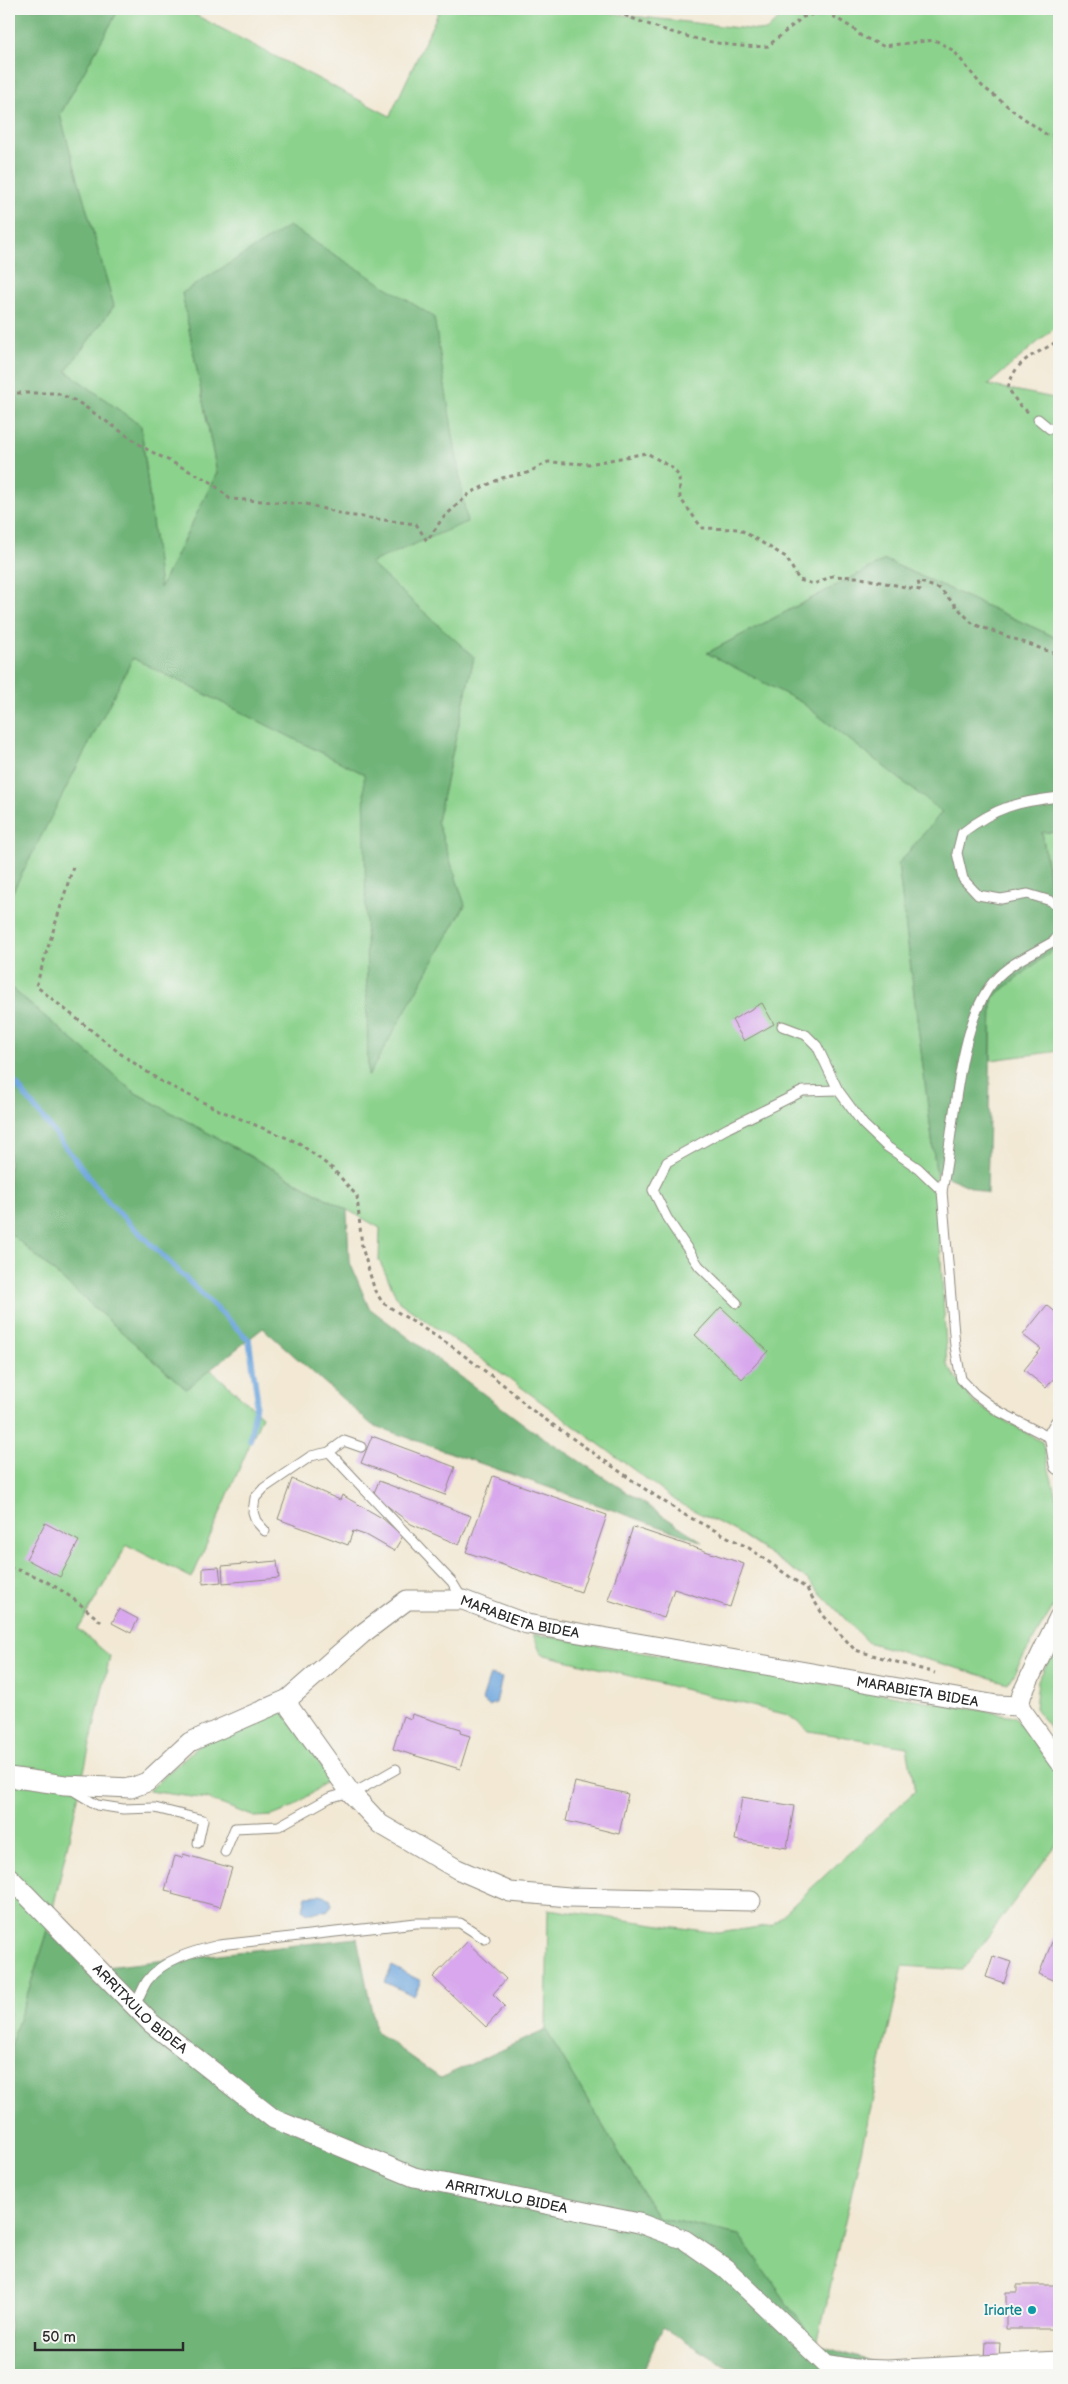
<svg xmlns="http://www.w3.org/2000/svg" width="1068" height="2384" viewBox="0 0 1068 2384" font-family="'Balsamiq Sans',sans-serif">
<rect width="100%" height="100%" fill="#f6f6f2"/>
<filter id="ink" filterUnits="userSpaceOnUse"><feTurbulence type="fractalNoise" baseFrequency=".02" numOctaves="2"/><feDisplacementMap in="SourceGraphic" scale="10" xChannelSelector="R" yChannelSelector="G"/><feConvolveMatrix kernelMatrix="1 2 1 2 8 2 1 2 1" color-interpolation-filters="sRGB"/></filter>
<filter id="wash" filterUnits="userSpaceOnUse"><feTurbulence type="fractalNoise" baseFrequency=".0096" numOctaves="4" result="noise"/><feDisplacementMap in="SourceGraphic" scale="20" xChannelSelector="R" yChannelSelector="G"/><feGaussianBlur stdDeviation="1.12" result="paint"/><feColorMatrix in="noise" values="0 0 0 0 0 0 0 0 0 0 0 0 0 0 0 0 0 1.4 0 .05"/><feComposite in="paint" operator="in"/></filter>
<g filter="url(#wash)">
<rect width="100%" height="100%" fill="#f2e8d3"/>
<g fill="#8bd28c" stroke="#5b7e5c">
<polygon points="119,9 184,9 390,116 440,9 571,9 766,31 789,9 1059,9 1059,324 988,385 1059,399 1059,639 885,560 707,653 801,702 942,812 898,864 936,1172 947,1365 974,1403 1042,1442 1059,1508 1059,1597 1008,1683 867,1642 808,1580 737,1532 679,1503 510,1379 399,1302 379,1260 380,1228 134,1092 9,986 9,897 133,658 365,774 368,1076 465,905 437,821 474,657 369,563 182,293 217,473 160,589 141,426 66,371 114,306 60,115"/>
<polygon points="1042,831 1059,833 1059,936"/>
<polygon points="1059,945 1059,1051 991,1060 992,998"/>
<polygon points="9,1232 186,1389 210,1369 262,1416 192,1578 127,1545 78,1629 110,1656 48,1931 9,2050"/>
<polygon points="533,1634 1014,1716 1059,1776 1059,1841 963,1970 903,1966 817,2345 739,2235 657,2217 546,2030 548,1909 718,1933 772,1925 915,1791 907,1747 809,1731 788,1715 541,1654"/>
<polygon points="1059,1640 1059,1740 1035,1708 1038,1681"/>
<polygon points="284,1712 330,1779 292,1808 272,1816 255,1817 207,1799 148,1791 198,1746 229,1730"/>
<polygon points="1059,2369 1059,2375 955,2375"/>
</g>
<g fill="#70b478" stroke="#4e7052">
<polygon points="9,9 119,9 60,115 114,306 66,371 141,426 160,588 217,473 182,293 289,226 434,317 467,522 370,563 474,657 437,821 465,905 368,1077 364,774 133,658 9,899"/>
<polygon points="885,560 1059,639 1059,833 1042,832 1059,945 992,998 987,1194 936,1172 898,864 942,812 801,702 707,653"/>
<polygon points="9,986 134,1092 347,1210 349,1260 369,1308 529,1428 703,1542 372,1425 263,1328 186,1389 9,1232"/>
<polygon points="48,1931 89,1969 357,1938 376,2032 440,2078 546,2030 657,2217 739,2235 817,2345 914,2375 740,2375 663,2327 641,2375 9,2375 9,2050"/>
</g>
<g fill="#70a7de" stroke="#4e6984">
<polygon points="490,1675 502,1678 496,1703 489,1706 482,1700"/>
<path d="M306,1896L320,1895L330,1898L332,1905L327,1911C316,1909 310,1918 303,1909Z"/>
<polygon points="392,1966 421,1981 414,1996 385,1982"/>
</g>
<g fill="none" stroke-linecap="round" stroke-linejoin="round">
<polyline stroke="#70a7de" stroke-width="5.5" points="9,1075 111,1205 249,1340 257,1396 250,1440"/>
</g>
<g id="blocks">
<g fill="#d8a7ed">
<polygon points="762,1003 774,1024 744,1041 732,1020"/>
<polygon points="1047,1305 1059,1315 1059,1372 1046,1388 1024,1370 1041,1349 1023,1335"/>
<polygon points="721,1307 768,1351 742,1379 695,1335"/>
<polygon points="372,1436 455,1467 445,1495 361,1463"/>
<polygon points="493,1476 607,1515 581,1592 466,1552"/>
<polygon points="292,1479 340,1500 342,1495 382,1518 403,1536 394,1551 368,1536 353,1531 348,1545 278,1519"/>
<polygon points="379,1481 471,1516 459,1545 411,1524 373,1495"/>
<polygon points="45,1523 79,1541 60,1577 26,1559"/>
<polygon points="633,1527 744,1564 730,1607 674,1589 664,1618 608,1600"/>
<polygon points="277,1561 279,1578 223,1583 222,1566"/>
<polygon points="219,1567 221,1582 203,1584 203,1568"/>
<polygon points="119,1609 138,1619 131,1633 112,1623"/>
<polygon points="412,1714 461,1729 460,1733 470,1736 460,1769 393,1749 403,1716 411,1719"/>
<polygon points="575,1782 628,1794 619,1834 566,1821"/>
<polygon points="742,1797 794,1806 787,1848 735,1840"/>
<polygon points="183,1854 232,1868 220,1907 172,1894 173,1892 165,1890 175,1856 182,1858"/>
<polygon points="1054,1937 1059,1939 1059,1983 1039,1974"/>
<polygon points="467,1942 506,1979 493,1994 505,2006 486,2027 433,1977"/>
<polygon points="993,1956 1011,1962 1004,1983 986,1977"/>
<polygon points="1017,2285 1059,2285 1059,2329 1006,2329 1006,2292 1017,2292"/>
<polygon points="986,2342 1000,2342 999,2359 985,2359"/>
</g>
</g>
</g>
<g filter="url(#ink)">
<use href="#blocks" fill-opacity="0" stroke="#8e8a7f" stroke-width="1"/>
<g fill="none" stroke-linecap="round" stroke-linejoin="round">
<defs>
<g id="lane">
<polyline points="1038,419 1050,429 1059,427"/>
<path d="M1059,797C1017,802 996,807 962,833L957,853L963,879L978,895L1001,899L1028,894L1051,901L1059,909"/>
<polyline points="782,1026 806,1035 817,1046 838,1090 863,1124 886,1146 918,1168 942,1191 955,1346 961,1379 975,1394 998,1411 1054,1440"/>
<path d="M942,1191C954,1135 957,1023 994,981C1009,963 1034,953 1054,941L1059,934"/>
<polyline points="737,1303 699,1266 667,1218 653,1190 667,1162 728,1128 803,1091 838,1090"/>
<polyline points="329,1452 452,1582 463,1600"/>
<polyline points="265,1531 256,1521 253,1512 255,1498 264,1488 311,1456 329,1452 344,1441 361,1447"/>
<polyline points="69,1788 97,1805 123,1809 155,1808 203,1820 198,1843"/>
<polyline points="225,1852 235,1828 279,1826 329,1798 361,1789 396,1769"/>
<path d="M135,2006C139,1998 142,1989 147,1981C163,1959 194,1951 219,1945L416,1923H460L485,1939"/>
</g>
<g id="street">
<polyline points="1059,1425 1054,1434 1059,1465"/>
<polyline points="288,1699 290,1708 350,1792 380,1824 457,1869 510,1892 569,1897 751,1901"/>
<polyline points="1019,1706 1022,1694 1059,1617"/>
<path id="s1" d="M9,1777L65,1785L131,1788L147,1782L190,1742L288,1699L362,1634L407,1600H463L527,1624L997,1705L1019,1706L1059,1762"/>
<path id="s2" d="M9,1877L151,2023L274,2119L414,2177L639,2223L685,2240L725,2268L826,2364L856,2369L887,2370L1059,2361"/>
</g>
</defs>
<use href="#lane" stroke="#8e8a7f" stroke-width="11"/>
<use href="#street" stroke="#8e8a7f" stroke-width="21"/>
<g stroke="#8e8a7f" stroke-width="3" stroke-dasharray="4 4" stroke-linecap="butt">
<path d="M610,9C655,29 719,50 768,46L803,17L814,14L828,13L854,29L861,36L883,46L935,40L954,51L982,86L1015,112L1047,135H1059"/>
<polyline points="9,393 57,393 78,402 148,450 211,482 230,499 306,504 346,515 416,524 427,541 442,519 470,493 502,478 527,473 548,462 589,464 647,453 672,468 679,476 680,498 702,528 739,529 786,557 799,580 814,584 832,576 856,577 920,590 918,581 940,589 973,624 1059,655"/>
<path d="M1028,412L1019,405L1008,388C1017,356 1034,357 1059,340"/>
<polyline points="73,867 36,986 121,1054 162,1082 219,1110 299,1143 333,1169 357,1196 362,1247 375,1291 383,1303 450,1345 509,1389 529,1408 642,1487 683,1514 749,1548 807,1589 823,1615 855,1650 935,1673"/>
<path d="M9,1568C45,1575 74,1598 101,1622"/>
</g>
<use href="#lane" stroke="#fff" stroke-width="9"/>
<use href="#street" stroke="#fff" stroke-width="19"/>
</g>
</g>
<circle fill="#0f9aa8" stroke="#f6f6f2" stroke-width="2" cx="1032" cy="2310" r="5"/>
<g text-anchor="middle" stroke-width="4" stroke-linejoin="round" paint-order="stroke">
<g font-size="14" fill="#2b2b2b" stroke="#f6f6f2">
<text dy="5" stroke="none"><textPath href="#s1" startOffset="576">MARABIETA BIDEA</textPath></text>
<text dy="5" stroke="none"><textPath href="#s1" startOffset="981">MARABIETA BIDEA</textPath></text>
<text dy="5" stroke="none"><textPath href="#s2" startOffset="186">ARRITXULO BIDEA</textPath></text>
<text dy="5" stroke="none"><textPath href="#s2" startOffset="606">ARRITXULO BIDEA</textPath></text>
</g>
<g font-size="14" fill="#0d838f" stroke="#f6f6f2" text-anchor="end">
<text x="1022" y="2315">Iriarte</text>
</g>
</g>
<rect width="1068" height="2384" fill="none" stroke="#f6f6f2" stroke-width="30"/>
<path d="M35 2342v8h148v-8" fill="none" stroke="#2b2b2b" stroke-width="2.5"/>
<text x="42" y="2342" font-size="15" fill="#2b2b2b" stroke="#f6f6f2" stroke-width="4" paint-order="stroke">50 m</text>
</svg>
